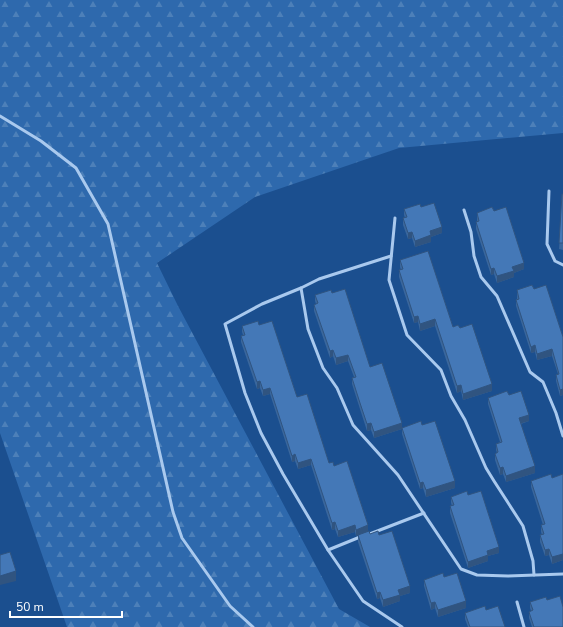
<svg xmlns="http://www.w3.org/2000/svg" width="563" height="627" viewBox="0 0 563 627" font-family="'Nunito Sans',sans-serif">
<defs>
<pattern id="forest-firs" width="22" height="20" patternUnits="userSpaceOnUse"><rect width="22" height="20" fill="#2e69ad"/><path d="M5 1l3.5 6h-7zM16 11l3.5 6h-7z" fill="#4d80b9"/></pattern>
</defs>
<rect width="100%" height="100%" fill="#1b4f8f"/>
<polygon fill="url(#forest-firs)" points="0,0 563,0 563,133 399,148 255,197 157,263 178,306 339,609 370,627 67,627 0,433"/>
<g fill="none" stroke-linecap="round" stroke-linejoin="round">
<g stroke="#a9c9ee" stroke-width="3">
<polyline points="0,116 41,141 76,168 108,224 173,512 182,538 230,606 253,627"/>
<polyline points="549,191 547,244 555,261 563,265"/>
<polyline points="464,210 471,232 474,256 481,277 497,296 530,372 543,382 556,413 563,436"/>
<polyline points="395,218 389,280 407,335 441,370 451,396 465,420 486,468 494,481 523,526 533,561 534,575"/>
<polyline points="391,256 319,279 301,288 262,304 225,324 245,393 261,433 283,474 328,550 363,601 402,627"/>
<polyline points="301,288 308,329 323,368 337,388 353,425 398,475 461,569 477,575 508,576 563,574"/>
<polyline points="367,535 424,513"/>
<polyline points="328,550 360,537"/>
<polyline points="517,602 524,627"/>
</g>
</g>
<g fill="#3a679d">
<polygon points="563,194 563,259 563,250 559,249"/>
<polygon points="421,207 442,233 431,237 431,242 415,247 412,238 408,239 403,225 403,218 405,218 404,215 404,209"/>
<polygon points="494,211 524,269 514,273 514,277 497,283 494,274 491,275 476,229 476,222 477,222 477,213"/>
<polygon points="400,260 453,327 460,328 492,391 463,400 461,391 457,393 435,326 420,331 418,322 414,323 399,277 399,270 401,270 400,267"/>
<polygon points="534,289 563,337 563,395 560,396 556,381 556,375 558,374 552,356 537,360 535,352 531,353 516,306 516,300 517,299 517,290"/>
<polygon points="332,293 370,367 402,429 374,438 371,430 367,431 352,384 352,378 354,377 348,361 336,365 333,356 330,358 314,311 314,305 316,304 315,301 315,295"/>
<polygon points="259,325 297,397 329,463 334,466 368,525 356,536 355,532 338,537 335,529 332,530 311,465 298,469 295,461 292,462 270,394 263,396 260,388 257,389 241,342 241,336 243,335 242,332 242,326"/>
<polygon points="509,395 529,421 521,424 535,473 506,482 503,474 500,475 495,460 495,454 497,453 496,450 496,444 500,442 488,404 488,398"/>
<polygon points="422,425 455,488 426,497 423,488 420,489 402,434 402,428"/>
<polygon points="563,474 563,560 552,564 549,555 545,556 540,542 540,535 542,535 541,532 541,525 543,525 531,487 531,481 552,478"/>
<polygon points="468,495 499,553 488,556 488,561 468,568 450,513 450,506 452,506 451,503 451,497"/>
<polygon points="370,534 379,535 410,593 400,596 400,601 383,607 380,598 377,599 358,542 358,535"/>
<polygon points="444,577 466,608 438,617 435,608 431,610 424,586 424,580"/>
<polygon points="547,600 563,627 532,627 529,618 529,612 531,611 530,608 530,602"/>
<polygon points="486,610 505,627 468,627 465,619 465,613"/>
</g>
<g fill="#305480">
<polygon points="442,227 442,233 431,237 431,242 415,247 415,241 430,231"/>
<polygon points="412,232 412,238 408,239 408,233"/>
<polygon points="524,263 524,269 514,273 514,277 497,283 497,276 512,267"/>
<polygon points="494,268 494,274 491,275 491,269"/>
<polygon points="418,316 418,322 414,323 414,317"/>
<polygon points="435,319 435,326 420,331 420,324"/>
<polygon points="535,345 535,352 531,353 531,347"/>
<polygon points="552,349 552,356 537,360 537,354"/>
<polygon points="333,350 333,356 330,358 330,351"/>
<polygon points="348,355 348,361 336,365 336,358"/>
<polygon points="260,381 260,388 257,389 257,382"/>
<polygon points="492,384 492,391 463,400 463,394"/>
<polygon points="461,385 461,391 457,393 457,386"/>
<polygon points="270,388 270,394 263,396 263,390"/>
<polygon points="563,389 563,395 560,396 560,390"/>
<polygon points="529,415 529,421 519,424 519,418"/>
<polygon points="371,423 371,430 367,431 367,424"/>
<polygon points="402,423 402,429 374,438 374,432"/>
<polygon points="295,454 295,461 292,462 292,456"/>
<polygon points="311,459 311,465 298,469 298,463"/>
<polygon points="535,466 535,473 506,482 506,476"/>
<polygon points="503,467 503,474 500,475 500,468"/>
<polygon points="455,481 455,488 426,497 426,490"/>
<polygon points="423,482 423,488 420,489 420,483"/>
<polygon points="335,522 335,529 332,530 332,523"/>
<polygon points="355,525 355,532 338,537 338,531"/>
<polygon points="368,525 368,532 356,536 356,530"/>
<polygon points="499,547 499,553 488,556 488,561 468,568 468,562 487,551"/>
<polygon points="549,549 549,555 545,556 545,550"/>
<polygon points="563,554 563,560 552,564 552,557"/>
<polygon points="16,571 16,581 0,585 0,576"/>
<polygon points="410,586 410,593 400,596 400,601 383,607 383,600 398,590"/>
<polygon points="380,592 380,598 377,599 377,593"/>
<polygon points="466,601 466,608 438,617 438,610"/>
<polygon points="435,602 435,608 431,610 431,603"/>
</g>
<g fill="#4478b7" stroke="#305480">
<polygon points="562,194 563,194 563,243 559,243"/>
<polygon points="434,203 442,227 430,231 431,235 415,241 412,232 408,233 403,218 407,217 404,209 420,204 421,207"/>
<polygon points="492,207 494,211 506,207 524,263 512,267 514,271 497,276 494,268 491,269 476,222 479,221 477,213"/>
<polygon points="428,251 453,327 458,325 460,328 472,324 492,384 463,394 461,385 457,386 435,319 420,324 418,316 414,317 399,270 403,269 400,260"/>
<polygon points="532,285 534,289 546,285 563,337 563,389 560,390 556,375 559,374 552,349 537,354 535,345 531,347 516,300 519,299 517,290"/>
<polygon points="345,289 370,367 382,363 402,423 374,432 371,423 367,424 360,403 352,378 356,377 348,355 336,358 333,350 330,351 314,305 318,303 315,295 331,290 332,293"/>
<polygon points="258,321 259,325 272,321 297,397 307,394 329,463 333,462 334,466 347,461 368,525 356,530 355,525 338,531 335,522 332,523 311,459 298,463 295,454 292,456 270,388 263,390 260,381 257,382 241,336 245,335 242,326"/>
<polygon points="507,391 509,395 521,391 529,415 519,418 535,466 506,476 503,467 500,468 495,454 498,452 496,444 502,442 488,398"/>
<polygon points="421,421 422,425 435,421 455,481 426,490 423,482 420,483 402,428"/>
<polygon points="551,474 552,478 563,474 563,554 552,557 549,549 545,550 540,535 544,534 541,525 545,524 531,481"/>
<polygon points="467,491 468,495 481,491 499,547 487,551 488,555 468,562 450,506 454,505 451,497"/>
<polygon points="369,531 370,534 378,531 379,535 392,531 410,586 398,590 400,595 383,600 380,592 377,593 358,535"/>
<polygon points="10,552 16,571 0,576 0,555"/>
<polygon points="443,573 444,577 457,573 466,601 438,610 435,602 431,603 424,580"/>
<polygon points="560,596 563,607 563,627 534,627 529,612 533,610 530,602 546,597 547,600"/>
<polygon points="485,606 486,610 498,606 505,627 470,627 465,613"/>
</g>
<path d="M10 611v6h112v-6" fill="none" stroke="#ffffff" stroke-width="2"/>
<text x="16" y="611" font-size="12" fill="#ffffff" stroke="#1b4f8f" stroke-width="3" paint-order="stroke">50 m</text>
</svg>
